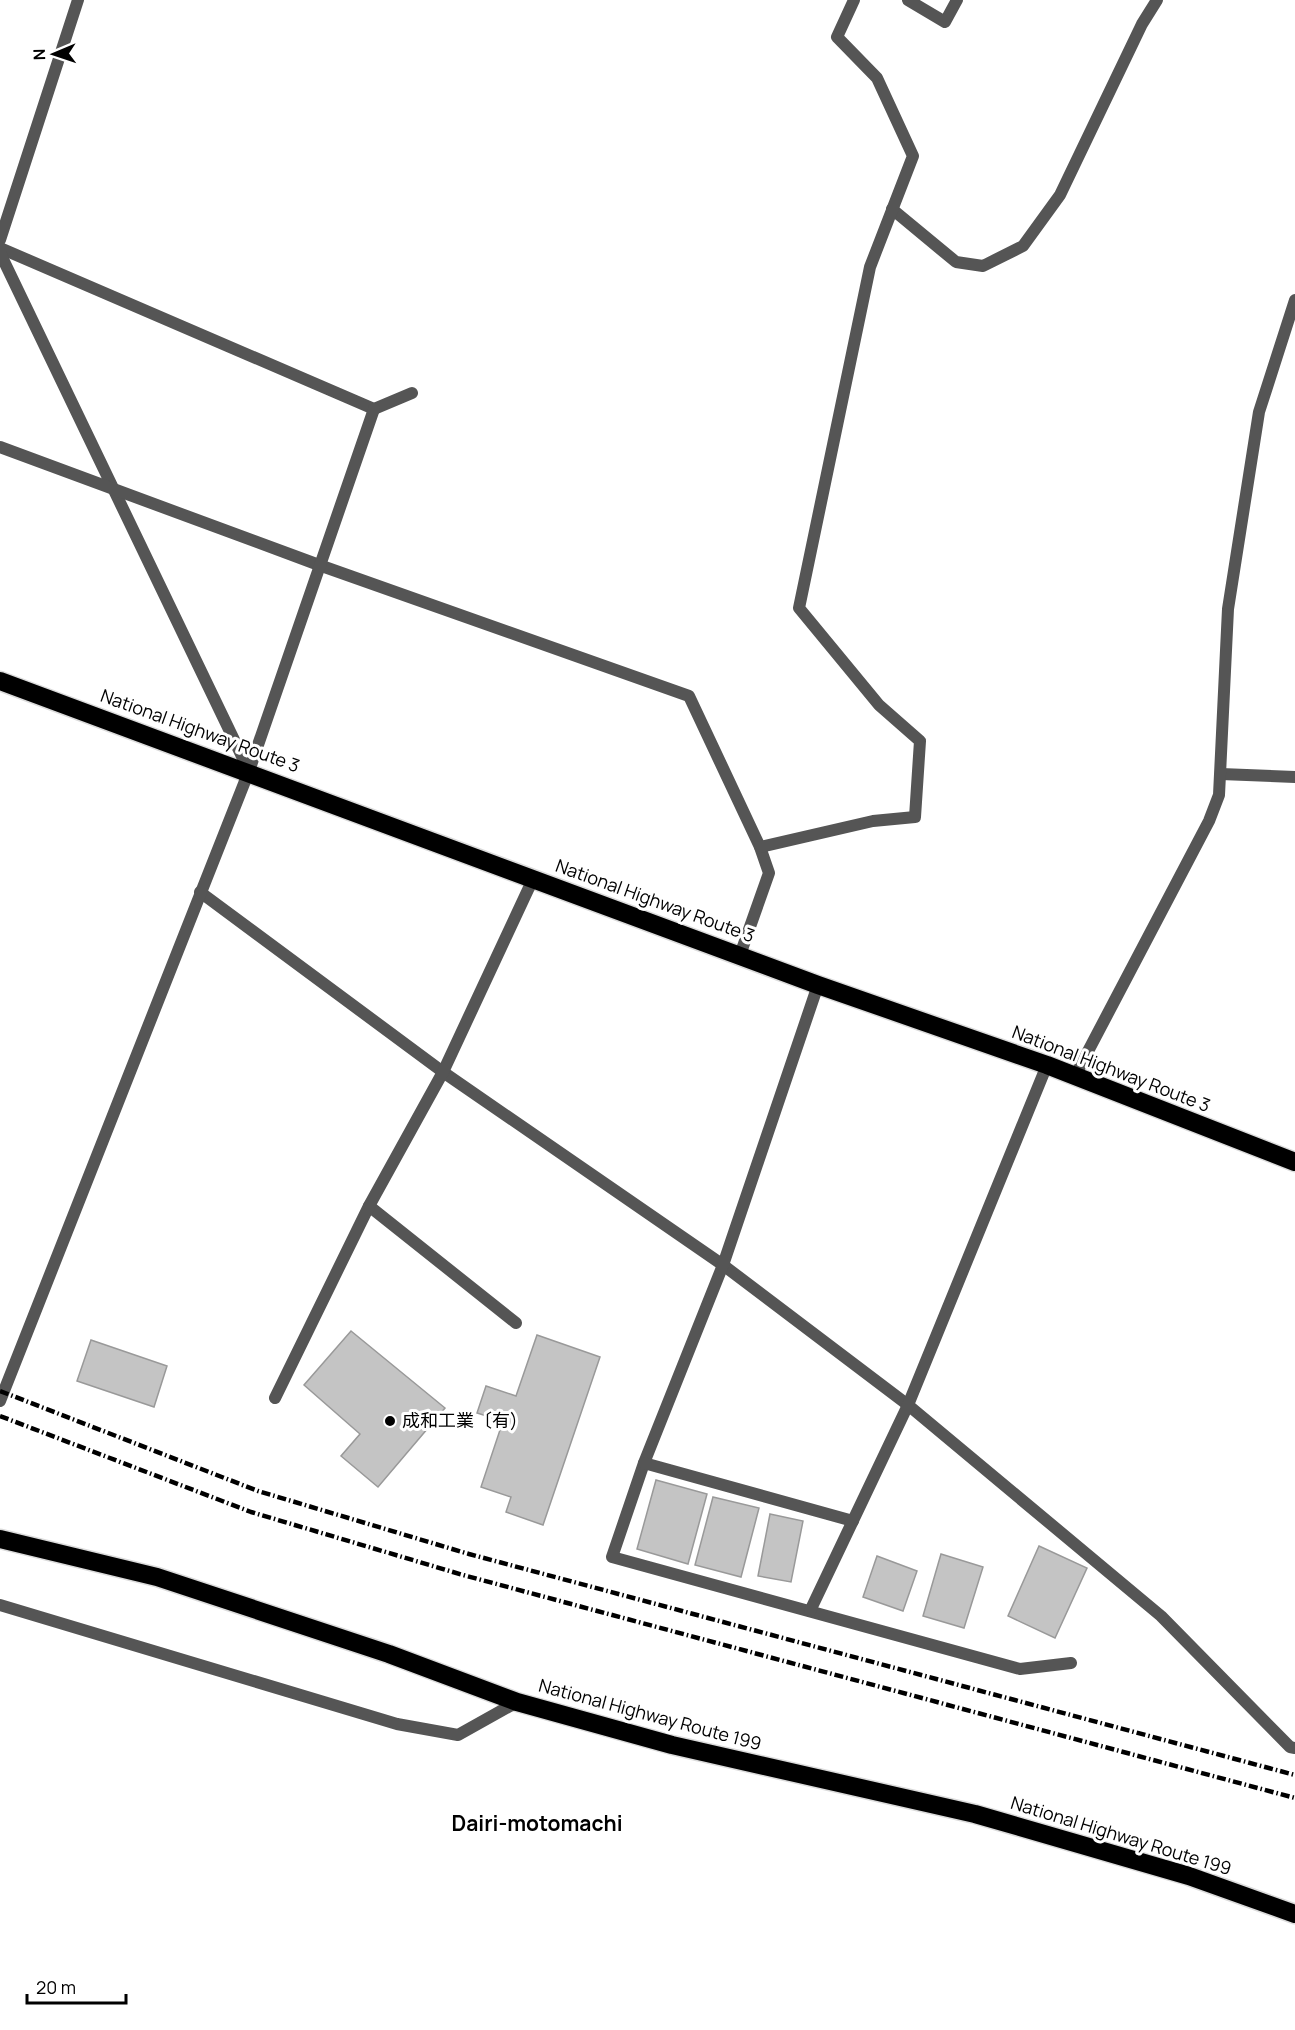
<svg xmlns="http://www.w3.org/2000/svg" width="1295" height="2030" viewBox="0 0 1295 2030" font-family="Manrope,'Noto Sans JP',sans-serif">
<rect width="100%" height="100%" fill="#fff"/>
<g fill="#c4c4c4" stroke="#999" stroke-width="1.5">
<polygon points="351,1331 445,1408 378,1487 341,1456 360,1434 304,1385"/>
<polygon points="537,1335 600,1357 543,1525 506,1512 511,1497 481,1487 503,1421 477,1413 486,1386 516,1396"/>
<polygon points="91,1340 167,1366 154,1407 77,1381"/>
<polygon points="656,1480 707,1494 688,1564 637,1549"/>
<polygon points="713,1497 759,1508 741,1577 695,1565"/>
<polygon points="770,1514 803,1521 791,1582 758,1576"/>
<polygon points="1039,1546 1087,1568 1055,1638 1008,1616"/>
<polygon points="941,1554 983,1567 964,1628 923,1616"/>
<polygon points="877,1556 917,1571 903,1611 863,1597"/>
</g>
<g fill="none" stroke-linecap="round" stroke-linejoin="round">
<defs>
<g id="highway">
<polyline points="0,681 818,985 1047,1065 1295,1162"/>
<polyline points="0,1539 157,1577 389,1654 517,1702 672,1745 975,1814 1189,1876 1295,1914"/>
</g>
</defs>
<use href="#highway" stroke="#dbdbdb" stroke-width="21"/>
<polyline stroke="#555" stroke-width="12" points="892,209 956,262 983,266 1023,246 1060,195 1142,24 1157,0"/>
<g stroke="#555" stroke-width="12">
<polyline points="908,0 945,22 957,0"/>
<polyline points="0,240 78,0"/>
<polyline points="0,248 374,409 412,393"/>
<polyline points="0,253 249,771"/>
<polyline points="0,447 319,565 689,696 760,847 769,873 740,955"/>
<polyline points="1221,774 1295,777"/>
<polyline points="760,847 873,821 915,817 920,741 879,705 799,608 870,267 913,156 877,78 837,37 854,0"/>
<polyline points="200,892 443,1072 723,1265 908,1405 1161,1616 1290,1747 1295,1748"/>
<polyline points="818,985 723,1265 644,1463 612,1557 1020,1669 1071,1663"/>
<polyline points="1075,1076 1209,821 1219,795 1228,609 1259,412 1295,300"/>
<polyline points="369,1206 516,1323"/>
<polyline points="275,1398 369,1206 443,1072 533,879"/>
<polyline points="0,1401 249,771 374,409"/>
<polyline points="644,1463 853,1521"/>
<polyline points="0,1605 397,1724 458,1735 517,1702"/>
<polyline points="810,1611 908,1405 1047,1065"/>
</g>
<use href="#highway" stroke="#000" stroke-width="18"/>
<g stroke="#000" stroke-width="4.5" stroke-dasharray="9 3 1.5 3" stroke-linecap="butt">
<polyline points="0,1391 258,1491 469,1554 1295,1775"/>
<polyline points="0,1416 251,1512 463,1575 1295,1798"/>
</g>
</g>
<circle fill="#000" stroke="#fff" stroke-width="2" cx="390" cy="1421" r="6"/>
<g text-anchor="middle" stroke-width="6" stroke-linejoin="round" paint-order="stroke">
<g font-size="18" fill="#000" stroke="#fff">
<text transform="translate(200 731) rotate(20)" y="6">National Highway Route 3</text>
<text transform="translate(655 901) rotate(20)" y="6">National Highway Route 3</text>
<text transform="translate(1111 1069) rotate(21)" y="6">National Highway Route 3</text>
<text transform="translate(650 1715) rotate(15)" y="6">National Highway Route 199</text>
<text transform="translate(1121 1836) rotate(17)" y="6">National Highway Route 199</text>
</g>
<g font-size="18" fill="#000" stroke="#fff" text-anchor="start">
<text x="402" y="1427">成和工業〔有)</text>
</g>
<g font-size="21" font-weight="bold" fill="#000" stroke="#fff">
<text x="537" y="1831">Dairi-motomachi</text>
</g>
</g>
<g transform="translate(54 54) rotate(268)" stroke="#ffffff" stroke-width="4.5" paint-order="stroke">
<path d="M0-4.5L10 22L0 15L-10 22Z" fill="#000000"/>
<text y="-9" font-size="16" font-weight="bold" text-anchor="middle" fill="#000000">N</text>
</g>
<path d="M27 1994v9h99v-9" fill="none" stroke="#000000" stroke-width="3"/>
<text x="36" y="1994" font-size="18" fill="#000000" stroke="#ffffff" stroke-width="4.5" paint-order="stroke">20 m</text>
</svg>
